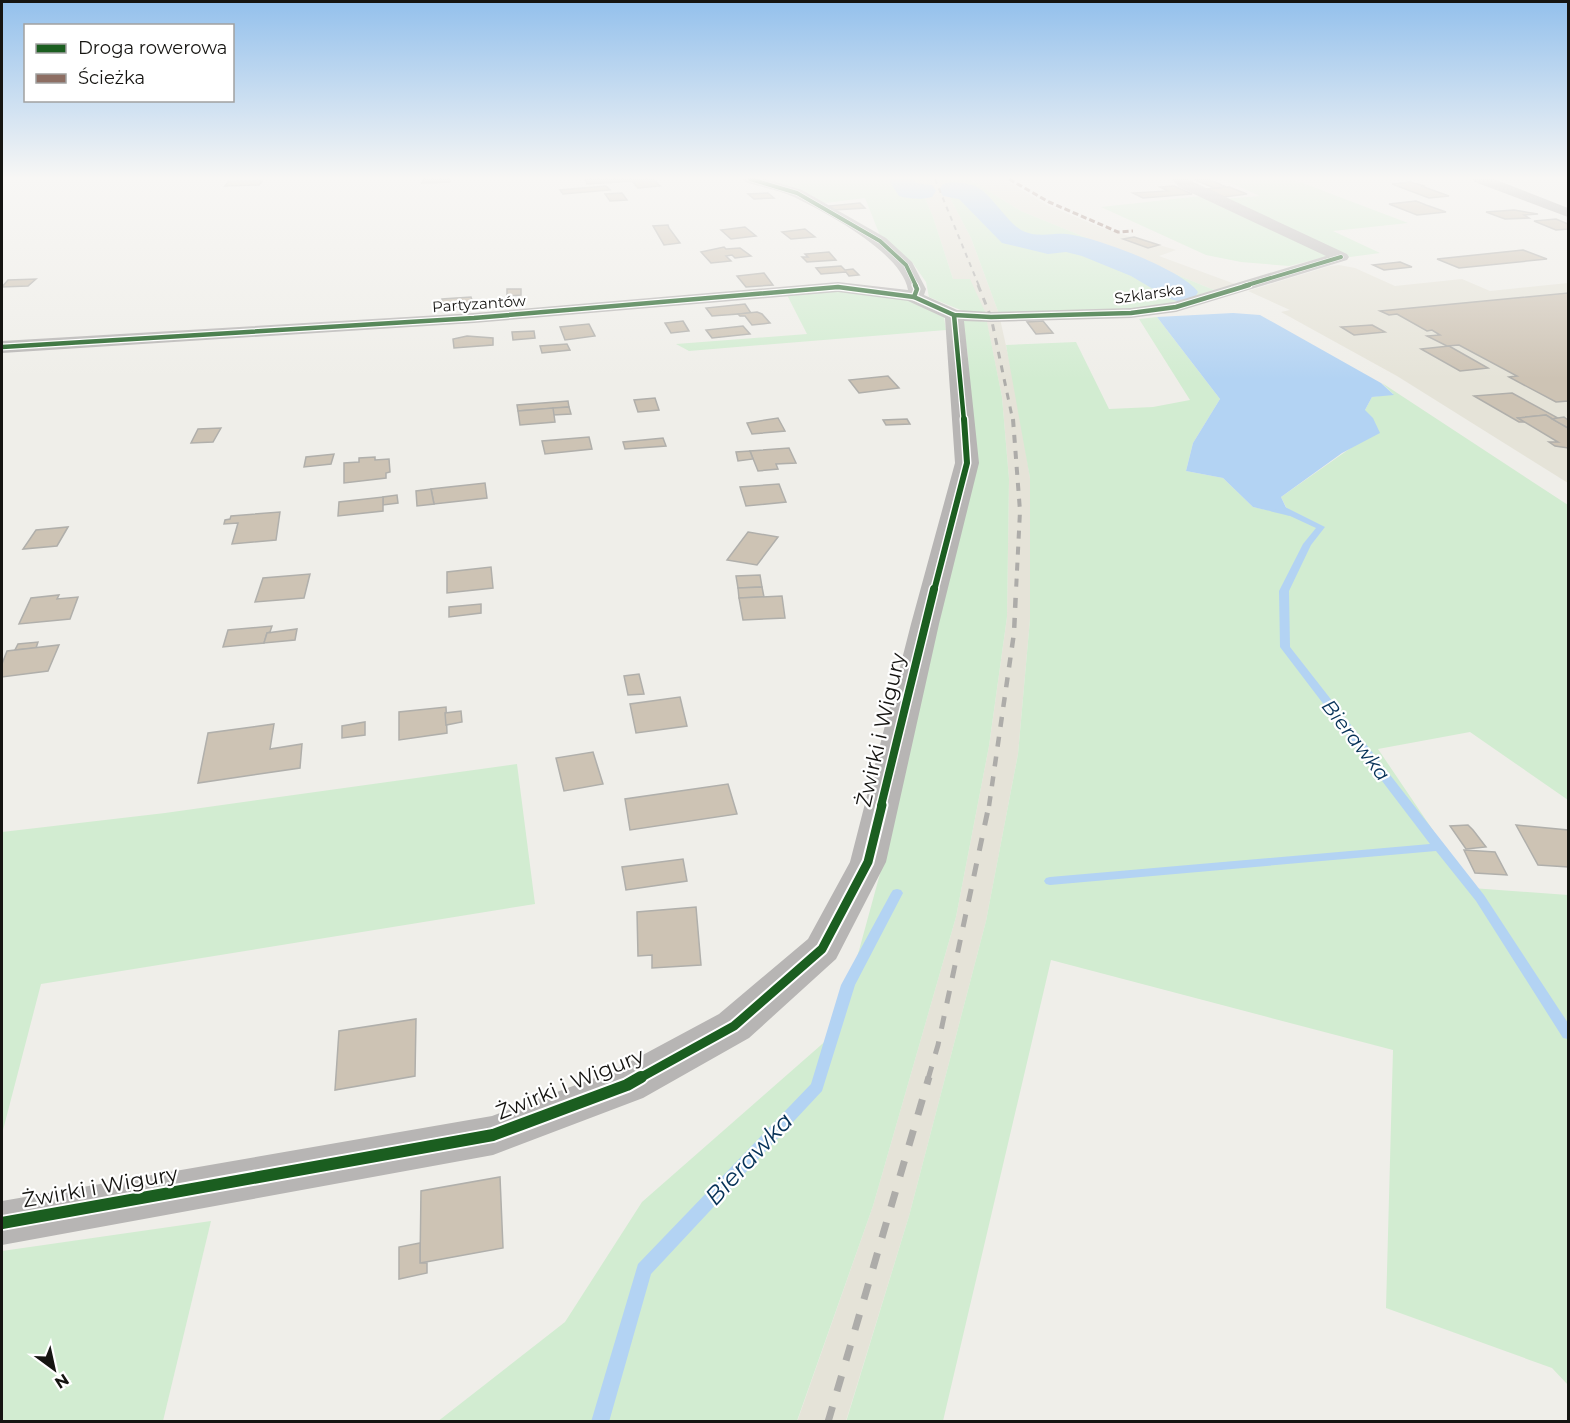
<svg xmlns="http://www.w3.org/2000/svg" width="1570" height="1423" viewBox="0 0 1570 1423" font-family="Montserrat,sans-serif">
<rect width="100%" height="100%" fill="#efeee9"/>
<g fill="#e5e3d8">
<polygon points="917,179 940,179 971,238 999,314 1017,396 1030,478 1030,619 1018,754 986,921 909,1216 846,1421 797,1422 873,1206 956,917 989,746 1007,617 1009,479 1002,397 985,314 953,279 933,217"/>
<polygon points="969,179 1003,179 1047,205 1102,228 1176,250 1159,256 1235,284 1214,290 1021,211"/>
<polygon points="1339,265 1355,268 1395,286 1462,279 1490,291 1568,283 1568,483 1397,376 1281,312 1290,310 1248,291 1330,266"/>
</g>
<g fill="#d2ecd1">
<polygon points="762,179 917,179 933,217 953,279 970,279 986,314 963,311 929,297 926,282 912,262 881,238 865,198 825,203 789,186"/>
<polygon points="940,179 969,179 1021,211 1214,290 1168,304 1123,310 999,314 971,238"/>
<polygon points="1222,179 1292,179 1408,223 1333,231 1380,253 1350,257 1222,199 1260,196"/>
<polygon points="1202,196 1329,256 1289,266 1241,262 1206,255 1101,207"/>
<polygon points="837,291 906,299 944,317 946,330 689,351 676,344 807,334 787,295"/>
<polygon points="1157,317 1220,399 1193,443 1186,471 1223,478 1253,507 1290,515 1281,497 1355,445 1365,410 1372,397 1393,394 1382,383 1568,505 1568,800 1470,732 1378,749 1472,888 1568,895 1568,1385 1552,1368 1386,1308 1393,1050 1051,960 943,1421 846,1422 909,1216 986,921 1018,754 1030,619 1030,478 1006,345 1076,342 1109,409 1153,407 1190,400 1139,319"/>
<polygon points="962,319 987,322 1002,397 1009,479 1007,617 989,746 956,917 873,1206 797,1421 437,1422 565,1322 642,1202 837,1031 884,859 972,472 968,356"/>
<polygon points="517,764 535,904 41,984 2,1134 2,832 165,813"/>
<polygon points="211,1221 163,1421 2,1421 2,1251"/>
</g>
<polygon fill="#b3d3f3" points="1233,313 1260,315 1381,383 1394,395 1372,397 1365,410 1373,418 1380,433 1342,453 1281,497 1290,516 1253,507 1223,478 1186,471 1193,443 1220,399 1157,317"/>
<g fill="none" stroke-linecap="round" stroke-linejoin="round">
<g fill="#b3d3f3" fill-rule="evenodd">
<polygon points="1275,505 1281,505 1325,527 1311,545 1289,591 1290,647 1484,895 1568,1023 1568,1039 1563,1038 1476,901 1436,851 1050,885 1046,884 1044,881 1046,878 1050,877 1430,844 1280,647 1279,591 1303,544 1316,528 1275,509"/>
<polygon points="897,889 901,890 903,893 855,985 822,1091 651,1274 609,1422 591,1422 638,1264 811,1084 841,985 891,893 893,890"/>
</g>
<g fill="#b3d3f3" fill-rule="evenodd">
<path d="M888,179H914L916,183L932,185L936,191L932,197C921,200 910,199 899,196Z"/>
<path d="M952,182C959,183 968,183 975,186C991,193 1005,220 1021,230C1035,238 1052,233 1066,234C1094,236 1183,270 1198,292L1194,299L1182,302L1170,299L1131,276L1082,256L1066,252L1048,254L1002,243L959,199L943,196L939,190L943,184Z"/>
</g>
</g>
<g fill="#cdc3b4" stroke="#b0afab" stroke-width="1.5">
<polygon points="424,179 451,179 450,182 422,183"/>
<polygon points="585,179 630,179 632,181 587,184"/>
<polygon points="653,179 660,186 638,188 631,180"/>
<polygon points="1208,179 1226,187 1214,188 1195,180"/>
<polygon points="263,180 259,185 225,186 229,181"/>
<polygon points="1410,182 1425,186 1421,186 1449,196 1429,198 1392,184"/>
<polygon points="606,186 610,190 563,194 560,190"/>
<polygon points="1174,186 1192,194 1143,198 1133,193 1168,191 1160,187"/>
<polygon points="1229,187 1247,194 1224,197 1207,189"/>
<polygon points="622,193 627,200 610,201 605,194"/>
<polygon points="768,193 774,198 754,199 748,194"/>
<polygon points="1416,201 1426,205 1446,212 1417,215 1389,204"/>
<polygon points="860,203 865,208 834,210 829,206"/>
<polygon points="1514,210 1538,214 1524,215 1529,218 1505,219 1486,212"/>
<polygon points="1556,219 1568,224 1568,229 1556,230 1534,221"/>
<polygon points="668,225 669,228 680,243 664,245 653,226"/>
<polygon points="745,227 756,236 731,239 721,230"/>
<polygon points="805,229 815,237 791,239 782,232"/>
<polygon points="1134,237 1159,245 1148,248 1123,239"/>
<polygon points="724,247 726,249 740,248 751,256 735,258 732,255 726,256 731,261 711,263 701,252"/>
<polygon points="1523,250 1547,259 1459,268 1437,259"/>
<polygon points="829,252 836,260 807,262 802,257 808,257 805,254"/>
<polygon points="1400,262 1412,267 1384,270 1373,265"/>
<polygon points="841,266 845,270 853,269 859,275 849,276 846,272 821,274 816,268"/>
<polygon points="764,273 773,285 746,287 737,276"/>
<polygon points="36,279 28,286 2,287 8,280"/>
<polygon points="507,289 521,289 521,295 507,296"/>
<polygon points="1568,293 1568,401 1556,402 1509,377 1517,376 1459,345 1447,346 1427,336 1440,335 1432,330 1427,331 1397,314 1389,315 1380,311"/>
<polygon points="471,297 474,306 444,308 442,299"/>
<polygon points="745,304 751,313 712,316 706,308"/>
<polygon points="757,312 762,314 770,323 752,325 745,316 740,316 738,314"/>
<polygon points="683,321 689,331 671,333 665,323"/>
<polygon points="1043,321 1053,333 1036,334 1027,322"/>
<polygon points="589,324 595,336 565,340 560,327"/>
<polygon points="1372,325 1385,332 1354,335 1341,327"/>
<polygon points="743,326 750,334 712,338 706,330"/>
<polygon points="534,331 535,338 513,340 512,332"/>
<polygon points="467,336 493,338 493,345 454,348 453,339"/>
<polygon points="567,344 570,350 542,353 540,346"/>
<polygon points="1449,346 1488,368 1460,371 1421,349"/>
<polygon points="888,376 899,388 859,393 849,380"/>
<polygon points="1512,393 1558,418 1552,419 1546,415 1518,418 1525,422 1519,422 1474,396"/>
<polygon points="655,398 659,410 638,412 634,400"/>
<polygon points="568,401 569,407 518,411 517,405"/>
<polygon points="569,407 571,414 553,415 553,408"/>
<polygon points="553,408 555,422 520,425 518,411"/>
<polygon points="1546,415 1568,428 1568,448 1555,446 1549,442 1558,442 1518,418"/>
<polygon points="1564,417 1568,420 1568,428 1552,419"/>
<polygon points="778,418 785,431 752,434 747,423"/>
<polygon points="907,419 910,424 886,425 883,420"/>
<polygon points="221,428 213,442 191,443 198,429"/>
<polygon points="589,437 592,449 545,454 542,441"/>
<polygon points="663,438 666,446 625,449 623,442"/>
<polygon points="789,448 796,463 776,464 778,469 758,471 750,451"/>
<polygon points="750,451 753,459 738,461 736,452"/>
<polygon points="334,454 331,464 304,467 306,457"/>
<polygon points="375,457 375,460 389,459 390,472 386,473 386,478 344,483 344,463 359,462 359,458"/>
<polygon points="485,483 487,498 434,504 431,489"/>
<polygon points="779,484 786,502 746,506 740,487"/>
<polygon points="431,489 434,504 417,506 416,491"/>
<polygon points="397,495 398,503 383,505 383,497"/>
<polygon points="383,497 383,511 338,516 339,502"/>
<polygon points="280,512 276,540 232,544 238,523 224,524 225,520 230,519 231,516"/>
<polygon points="68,527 57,546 23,549 36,530"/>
<polygon points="748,532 778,537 757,565 727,560"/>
<polygon points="491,567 493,588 447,593 447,572"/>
<polygon points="310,574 304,598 255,602 263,578"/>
<polygon points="760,575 762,587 738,588 736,576"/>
<polygon points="762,587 764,597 739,598 738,588"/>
<polygon points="59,595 57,599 78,597 70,619 19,624 31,598"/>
<polygon points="782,596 785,618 743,620 739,598"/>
<polygon points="481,604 481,613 449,617 449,607"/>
<polygon points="272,626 270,632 267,633 264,643 223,647 228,630"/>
<polygon points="297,629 295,640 264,643 267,633"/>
<polygon points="38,642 36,648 15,650 18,644"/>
<polygon points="59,645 48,671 2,677 2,664 7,651"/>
<polygon points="639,674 644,694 628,695 624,676"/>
<polygon points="680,697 687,726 636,733 630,704"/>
<polygon points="446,707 447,733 399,740 399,712"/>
<polygon points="461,711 462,722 446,725 445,713"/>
<polygon points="365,722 365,735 342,738 342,726"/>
<polygon points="274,724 270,749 302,744 300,768 198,783 208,733"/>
<polygon points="593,752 603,784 564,791 556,758"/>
<polygon points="728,784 737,814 630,830 625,799"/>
<polygon points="1468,825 1473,830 1486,847 1466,849 1450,826"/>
<polygon points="1516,825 1568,830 1568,867 1538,865"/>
<polygon points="1464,850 1495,852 1507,875 1475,873"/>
<polygon points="683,859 687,881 626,890 622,867"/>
<polygon points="696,907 701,965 652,968 652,955 638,956 637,912"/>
<polygon points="416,1019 415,1076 335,1090 339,1031"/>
<polygon points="500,1177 503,1248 420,1263 421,1191"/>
<polygon points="420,1243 420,1263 427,1263 427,1273 399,1279 399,1247"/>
</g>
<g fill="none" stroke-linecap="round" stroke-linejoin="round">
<path fill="#b7b5b4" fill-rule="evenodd" d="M743,179H766L802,190L886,238L912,262L926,289L924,295L957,310L991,312L1131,308L1174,302L1326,256L1179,187L1172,179H1187L1347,254L1349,257L1347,260L1176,312L1131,318L991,322L964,321L979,463L939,624L886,862L836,959L749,1038L643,1098L493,1155L2,1245V1201L492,1116L611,1072L719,1014L808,939L850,862L911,624L955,463L945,318L908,301L838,292L474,323L2,353V341L474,313L838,282L908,290C902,253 827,213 794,197C779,190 761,187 745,182Z"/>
<polygon fill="#acaaa8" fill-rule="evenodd" points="1473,179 1494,179 1568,208 1568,217 1475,182"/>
<polyline stroke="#adaca9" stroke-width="2" stroke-dasharray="5 5" stroke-linecap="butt" points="935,179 979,286"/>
<polyline stroke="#adaca9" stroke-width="3" stroke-dasharray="7 7" stroke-linecap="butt" points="978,285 991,317 1013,421"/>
<polyline stroke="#adaca9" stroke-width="4" stroke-dasharray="8 8" stroke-linecap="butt" points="1013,419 1020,511 1016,591"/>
<polyline stroke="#adaca9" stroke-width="4.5" stroke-dasharray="10 10" stroke-linecap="butt" points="989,806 1014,633 1016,589"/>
<polyline stroke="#adaca9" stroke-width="5" stroke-dasharray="13 13" stroke-linecap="butt" points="928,1079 938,1045 989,805"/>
<polyline stroke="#adaca9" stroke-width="7" stroke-dasharray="16 16" stroke-linecap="butt" points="828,1422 929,1077"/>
<polyline stroke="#8d6e63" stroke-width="3" stroke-dasharray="6 3" stroke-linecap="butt" points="1009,179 1049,202 1118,232 1133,231"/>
<defs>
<g id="cycleway-far5">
<polyline points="750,179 797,193 880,241 906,265 916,286"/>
<polyline points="1244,286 1341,257"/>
</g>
<g id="cycleway-far4">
<polyline points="914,297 917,289 915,285"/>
<polyline points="954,315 964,421"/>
<polyline points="2,347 474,318 838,287 914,297 954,315 991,317 1131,313 1176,307 1249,285"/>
</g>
<polyline id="cycleway-far3" points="934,591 967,463 964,419"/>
<polyline id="cycleway-far2" points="881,806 934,589"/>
<polyline id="cycleway-far1" points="638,1079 734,1026 822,949 868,862 882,805"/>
<polyline id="cycleway" points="2,1223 493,1135 627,1085 641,1077"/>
</defs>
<use href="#cycleway-far5" stroke="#fff" stroke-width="5"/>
<use href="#cycleway-far4" stroke="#fff" stroke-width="7"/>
<use href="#cycleway-far3" stroke="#fff" stroke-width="9"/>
<use href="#cycleway-far2" stroke="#fff" stroke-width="11"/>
<use href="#cycleway-far1" stroke="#fff" stroke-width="13"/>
<use href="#cycleway" stroke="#fff" stroke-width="16"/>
<use href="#cycleway-far5" stroke="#1b5e20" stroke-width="4"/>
<use href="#cycleway-far4" stroke="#1b5e20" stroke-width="4.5"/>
<use href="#cycleway-far3" stroke="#1b5e20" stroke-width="6"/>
<use href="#cycleway-far2" stroke="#1b5e20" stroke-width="8"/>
<use href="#cycleway-far1" stroke="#1b5e20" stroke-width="9"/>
<use href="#cycleway" stroke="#1b5e20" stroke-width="12"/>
</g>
<linearGradient id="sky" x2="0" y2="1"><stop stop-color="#93c0ec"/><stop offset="0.47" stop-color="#f8f7f5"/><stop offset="1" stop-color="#f8f7f5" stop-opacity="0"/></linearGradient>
<rect width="1570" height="379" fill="url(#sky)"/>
<g text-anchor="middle" stroke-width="4.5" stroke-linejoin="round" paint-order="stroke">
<g font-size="15" fill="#151411" stroke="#fff">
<text transform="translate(1149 294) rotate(-8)" y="5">Szklarska</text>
<text transform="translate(479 304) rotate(-4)" y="5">Partyzantów</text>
</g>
<g font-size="20" font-style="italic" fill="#053157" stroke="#fff">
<text transform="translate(1356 740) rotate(52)" y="7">Bierawka</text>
</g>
<g font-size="21" fill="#151411" stroke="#fff">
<text transform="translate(881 730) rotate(-77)" y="7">Żwirki i Wigury</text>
<text transform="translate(570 1084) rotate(-22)" y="7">Żwirki i Wigury</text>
<text transform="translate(100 1187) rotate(-10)" y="7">Żwirki i Wigury</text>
</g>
<g font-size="24" font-style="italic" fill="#053157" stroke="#fff">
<text transform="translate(749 1159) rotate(-47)" y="8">Bierawka</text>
</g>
</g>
<rect width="1570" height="1423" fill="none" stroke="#151411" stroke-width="6"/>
<rect x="24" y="24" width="210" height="78" fill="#ffffff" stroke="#a1a1a0" stroke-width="1.5"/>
<rect x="36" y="44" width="30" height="9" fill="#1b5e20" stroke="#a1a1a0" stroke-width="1.5"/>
<text x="78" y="54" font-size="18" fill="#151411">Droga rowerowa</text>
<rect x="36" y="74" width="30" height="9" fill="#8d6e63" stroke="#a1a1a0" stroke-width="1.5"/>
<text x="78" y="84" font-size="18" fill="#151411">Ścieżka</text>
<g transform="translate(54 1369) rotate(147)" stroke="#ffffff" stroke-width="4.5" paint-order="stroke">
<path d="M0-4.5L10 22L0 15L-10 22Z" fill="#151411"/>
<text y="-9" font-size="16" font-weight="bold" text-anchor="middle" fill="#151411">N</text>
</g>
</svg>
